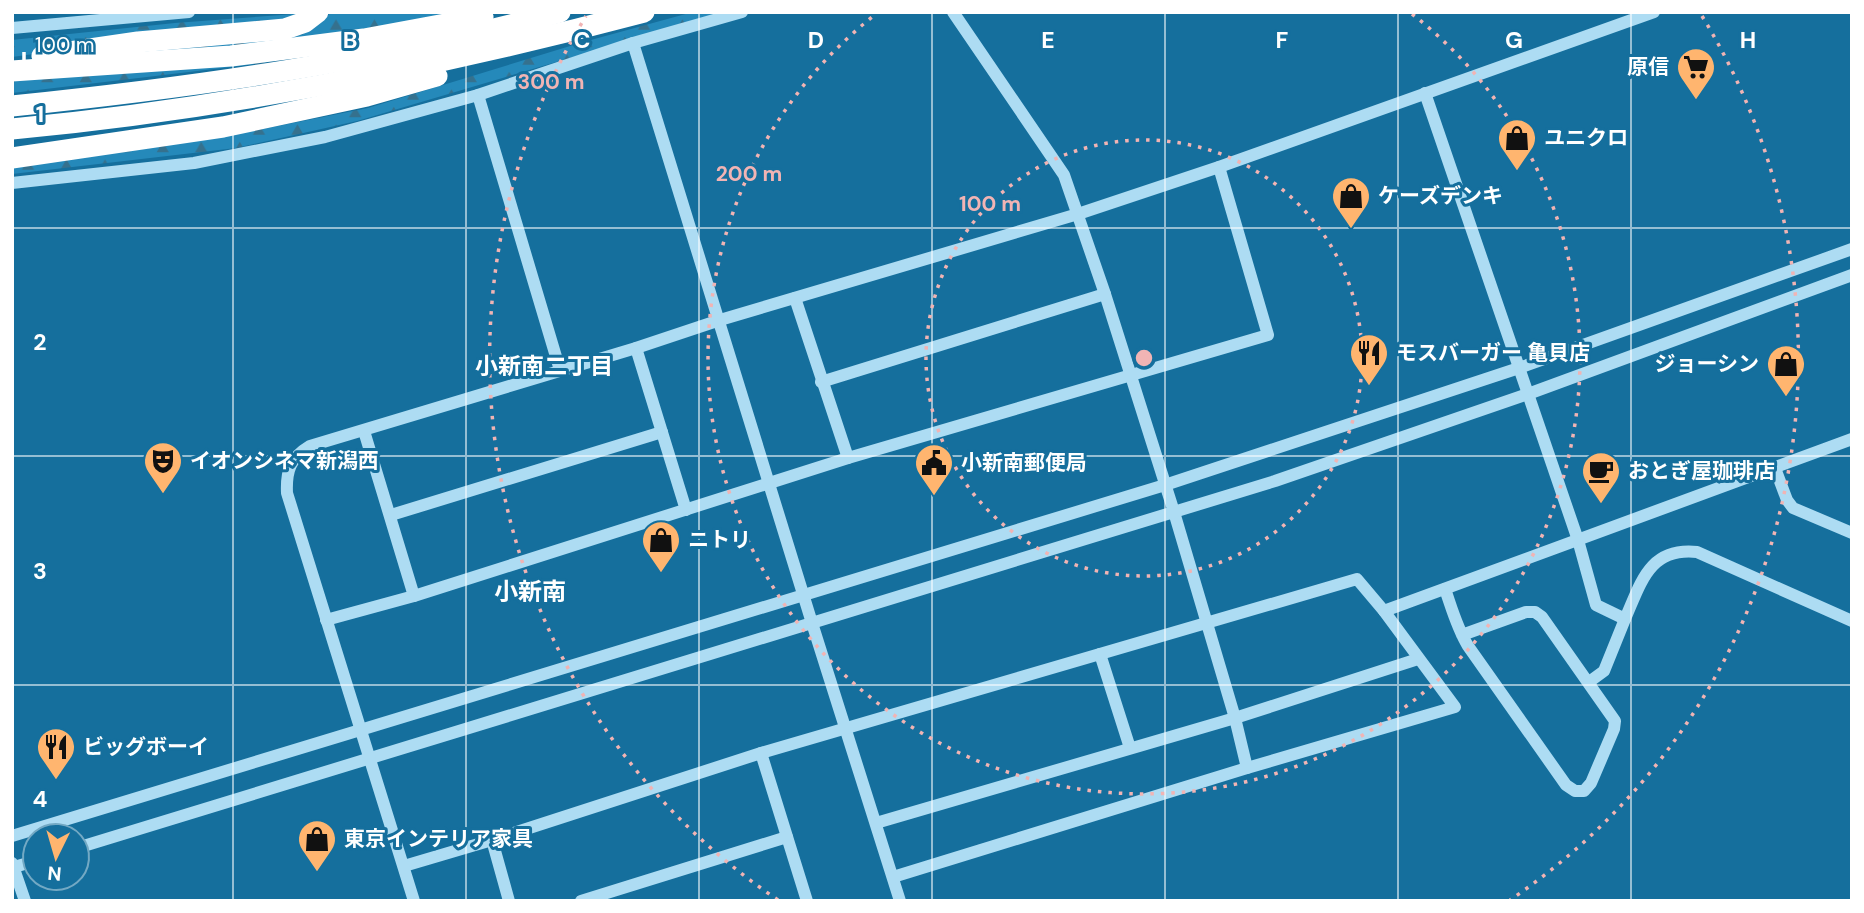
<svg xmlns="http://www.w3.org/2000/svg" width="1864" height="913" viewBox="0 0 1864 913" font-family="'DM Sans','Noto Sans JP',sans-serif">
<defs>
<pattern id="forest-firs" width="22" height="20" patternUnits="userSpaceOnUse" patternTransform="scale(1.75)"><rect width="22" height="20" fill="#2589ba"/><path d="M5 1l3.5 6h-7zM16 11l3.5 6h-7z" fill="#35718e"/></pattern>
</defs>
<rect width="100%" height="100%" fill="#156f9d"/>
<g fill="url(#forest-firs)">
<path d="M332,12H455C338,37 220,47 102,59L179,45L302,35Z"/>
<polygon points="693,12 725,12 357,121 236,148 12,174 12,168 217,138 368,108 580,43"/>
<polygon points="309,13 306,16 12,57 12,40 175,23"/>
<polygon points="283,56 264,63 12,93 12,81"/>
</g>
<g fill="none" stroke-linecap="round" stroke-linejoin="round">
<g stroke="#addcf3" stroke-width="12">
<polyline points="953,12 1064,175 1105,294 1174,512 1235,718 1247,768"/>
<polyline points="12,28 189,12"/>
<polyline points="633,43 812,623 900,901"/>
<path d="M1425,93L1578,540L1596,605L1625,619C1641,583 1649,547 1697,552L1852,621"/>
<polyline points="478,95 560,370"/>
<polyline points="12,183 194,163 325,137 478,95 633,43 742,12"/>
<polyline points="795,298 848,458"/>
<polyline points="636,348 686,510"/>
<polyline points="821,382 1105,294"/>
<polyline points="364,431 414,596"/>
<polyline points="1775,468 1787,500 1793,508 1852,533"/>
<polyline points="391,515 662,432"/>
<path d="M1445,589C1452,609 1457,628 1468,646L1566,785L1575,791H1584L1591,783L1614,729L1615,721L1542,617L1535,612H1526L1462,635"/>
<polyline points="1384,611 1852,439"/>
<polyline points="326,620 414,596 848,458 1268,335 1219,167"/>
<polyline points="1100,654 1130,748"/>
<polyline points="1589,682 1604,671 1625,619"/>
<polyline points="761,753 807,901"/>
<polyline points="876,823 1235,718 1418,659"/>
<polyline points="12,836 1165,485 1519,368 1852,249"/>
<polyline points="492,840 509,901"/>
<polyline points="77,848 1275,481 1528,394 1852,275"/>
<polyline points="12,863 25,901"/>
<polyline points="404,866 492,840 761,753 1357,579 1384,611 1455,707 1247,768 893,877"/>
<polyline points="14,867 35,861"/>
<path d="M414,901L287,493C286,471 290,458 310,446L636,348L720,320L1078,214L1219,167L1654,12"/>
<polyline points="581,901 787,837"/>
</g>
<g stroke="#fff" stroke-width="21">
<polyline points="42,56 138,42 285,29 305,22 318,12"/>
<polyline points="12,71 231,56 364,39 483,17"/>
<path d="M12,106C196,87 381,61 560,12"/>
<path d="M12,129C226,109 436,67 644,12"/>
<polyline points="12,158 223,127 367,96 437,76"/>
</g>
</g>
<path fill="none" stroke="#fff" stroke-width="2" stroke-opacity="0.55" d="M233,12V901M466,12V901M699,12V901M932,12V901M1165,12V901M1398,12V901M1631,12V901M12,228H1852M12,456H1852M12,685H1852"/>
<g fill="none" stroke="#f1b4b4" stroke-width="3.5" stroke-dasharray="3.5 7">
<circle cx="1144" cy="358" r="218"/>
<path d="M1412 14A436 436 0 1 1 876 14"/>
<path d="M778 900A654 654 0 0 1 586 16M1702 16A654 654 0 0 1 1510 900"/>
</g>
<defs>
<symbol id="supermarket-pin" viewBox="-11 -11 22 30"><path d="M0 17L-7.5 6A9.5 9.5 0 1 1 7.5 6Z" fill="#ffb56f" stroke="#156f9d"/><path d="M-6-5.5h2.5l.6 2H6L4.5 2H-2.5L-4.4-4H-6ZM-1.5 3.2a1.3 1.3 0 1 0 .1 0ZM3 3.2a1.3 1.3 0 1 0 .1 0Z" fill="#111"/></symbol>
<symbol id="shop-pin" viewBox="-11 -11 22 30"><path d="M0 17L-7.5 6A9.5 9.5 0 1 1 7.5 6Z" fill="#ffb56f" stroke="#156f9d"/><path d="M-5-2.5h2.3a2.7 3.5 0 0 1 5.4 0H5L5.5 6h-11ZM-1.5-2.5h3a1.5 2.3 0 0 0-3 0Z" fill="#111"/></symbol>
<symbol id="restaurant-pin" viewBox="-11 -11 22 30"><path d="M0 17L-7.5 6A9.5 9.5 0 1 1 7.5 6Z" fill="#ffb56f" stroke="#156f9d"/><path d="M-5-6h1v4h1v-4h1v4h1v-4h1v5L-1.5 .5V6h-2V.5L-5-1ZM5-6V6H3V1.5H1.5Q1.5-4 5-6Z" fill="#111"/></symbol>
<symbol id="theatre-pin" viewBox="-11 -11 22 30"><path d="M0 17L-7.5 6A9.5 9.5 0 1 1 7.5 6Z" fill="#ffb56f" stroke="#156f9d"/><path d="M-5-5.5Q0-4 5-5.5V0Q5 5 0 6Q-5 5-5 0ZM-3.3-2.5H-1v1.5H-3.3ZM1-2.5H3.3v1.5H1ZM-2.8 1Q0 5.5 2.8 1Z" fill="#111"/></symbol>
<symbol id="civic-pin" viewBox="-11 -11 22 30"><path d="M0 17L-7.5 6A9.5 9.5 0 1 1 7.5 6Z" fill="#ffb56f" stroke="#156f9d"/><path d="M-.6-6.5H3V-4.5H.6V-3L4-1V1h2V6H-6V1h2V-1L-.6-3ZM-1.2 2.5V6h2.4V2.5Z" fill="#111"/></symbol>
<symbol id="cafe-pin" viewBox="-11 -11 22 30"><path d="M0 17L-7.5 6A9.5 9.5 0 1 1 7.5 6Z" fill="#ffb56f" stroke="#156f9d"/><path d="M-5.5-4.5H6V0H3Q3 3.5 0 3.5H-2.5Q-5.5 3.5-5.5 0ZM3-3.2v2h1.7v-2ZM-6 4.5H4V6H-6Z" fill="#111"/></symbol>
</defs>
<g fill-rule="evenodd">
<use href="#supermarket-pin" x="1674" y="45" width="44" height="60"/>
<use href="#shop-pin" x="1495" y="116" width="44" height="60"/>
<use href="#shop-pin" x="1329" y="174" width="44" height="60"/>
<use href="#restaurant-pin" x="1347" y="331" width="44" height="60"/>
<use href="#shop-pin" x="1764" y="342" width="44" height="60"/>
<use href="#theatre-pin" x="141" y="439" width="44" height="60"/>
<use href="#civic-pin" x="912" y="441" width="44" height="60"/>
<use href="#cafe-pin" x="1579" y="449" width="44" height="60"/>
<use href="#shop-pin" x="639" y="518" width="44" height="60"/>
<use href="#restaurant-pin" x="34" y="725" width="44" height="60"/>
<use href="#shop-pin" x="295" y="817" width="44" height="60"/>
</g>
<g text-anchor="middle" stroke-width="6" stroke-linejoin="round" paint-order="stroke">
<g font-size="21" font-weight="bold" fill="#fff" stroke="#156f9d" text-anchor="start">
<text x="1669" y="74" text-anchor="end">原信</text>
<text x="1544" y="145">ユニクロ</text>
<text x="1378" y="203">ケーズデンキ</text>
<text x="1396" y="360">モスバーガー 亀貝店</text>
<text x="1759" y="371" text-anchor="end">ジョーシン</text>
<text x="190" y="468">イオンシネマ新潟西</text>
<text x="961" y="470">小新南郵便局</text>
<text x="1628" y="478">おとぎ屋珈琲店</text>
<text x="688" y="547">ニトリ</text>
<text x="83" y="754">ビッグボーイ</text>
<text x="344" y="846">東京インテリア家具</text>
</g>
<g font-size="23" font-weight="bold" fill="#fff" stroke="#156f9d">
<text x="544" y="374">小新南二丁目</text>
</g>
<g font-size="24" font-weight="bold" fill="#fff" stroke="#156f9d">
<text x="530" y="600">小新南</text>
</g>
</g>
<g font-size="23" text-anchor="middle" font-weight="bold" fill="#fff" stroke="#156f9d" stroke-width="6" stroke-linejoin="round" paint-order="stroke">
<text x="350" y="48">B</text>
<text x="582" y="48">C</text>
<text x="816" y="48">D</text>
<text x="1048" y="48">E</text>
<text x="1282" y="48">F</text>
<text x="1514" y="48">G</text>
<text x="1748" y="48">H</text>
<text x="40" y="122">1</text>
<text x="40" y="350">2</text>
<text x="40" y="579">3</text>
<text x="40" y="807">4</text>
</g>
<circle cx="1144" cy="358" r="10" fill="#f1b4b4" stroke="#156f9d" stroke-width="3.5"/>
<g font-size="21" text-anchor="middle" font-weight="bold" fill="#f1b4b4" stroke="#156f9d" stroke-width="6" stroke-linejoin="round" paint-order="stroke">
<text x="551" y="89">300 m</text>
<text x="749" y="181">200 m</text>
<text x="990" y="211">100 m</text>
</g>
<rect width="1864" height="913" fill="none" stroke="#ffffff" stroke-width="28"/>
<g transform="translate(56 857) rotate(185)"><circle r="33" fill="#156f9d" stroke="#73a9c4" stroke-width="2"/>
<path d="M0-5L12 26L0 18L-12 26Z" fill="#ffb56f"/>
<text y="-10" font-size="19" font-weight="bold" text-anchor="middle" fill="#ffffff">N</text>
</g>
<path d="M24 52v10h217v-10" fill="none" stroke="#ffffff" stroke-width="3.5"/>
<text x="35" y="52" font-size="21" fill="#ffffff" stroke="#156f9d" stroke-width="5" paint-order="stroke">100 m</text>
</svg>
